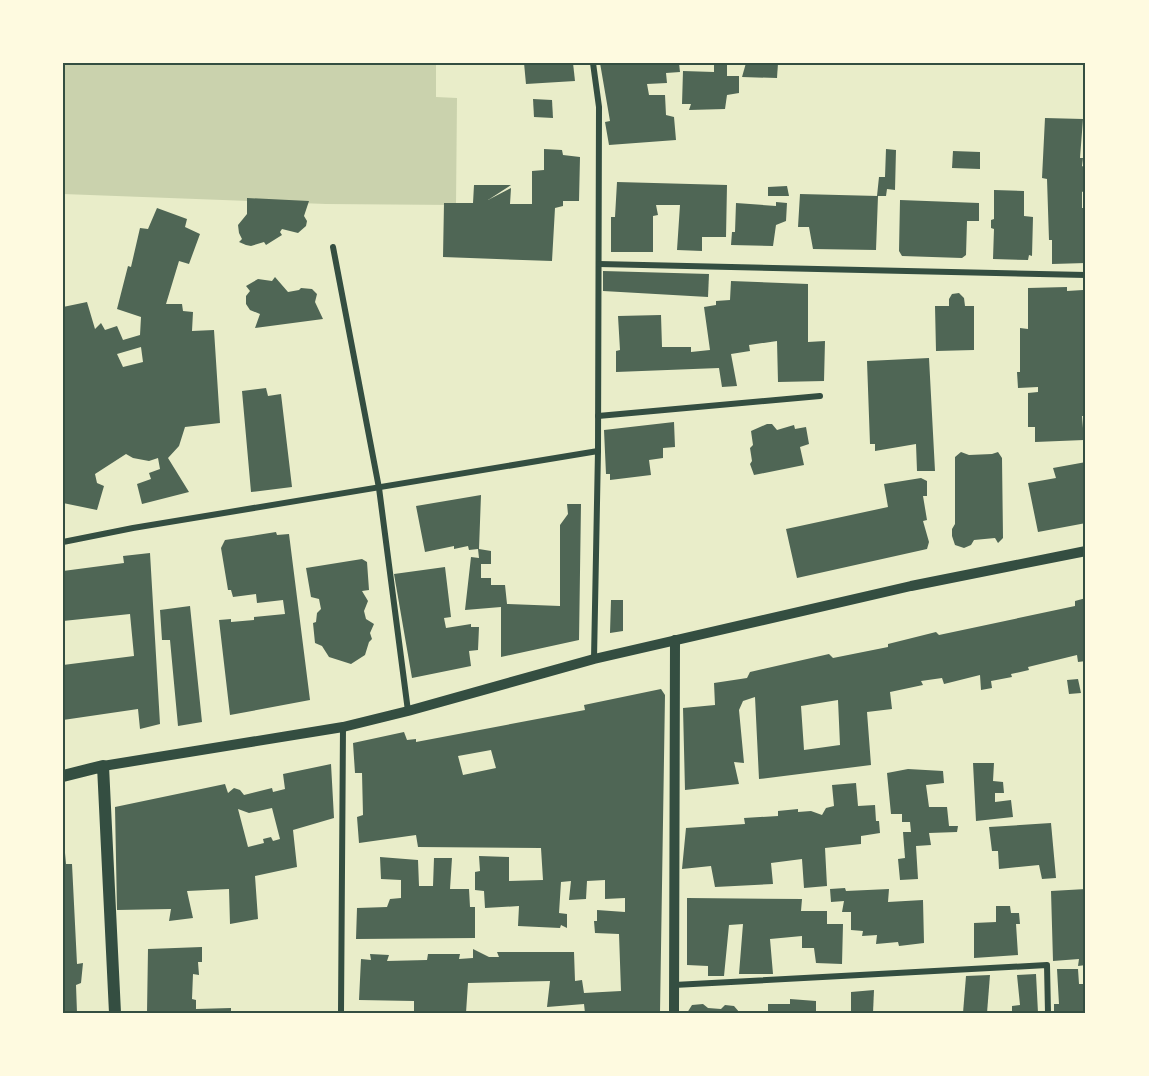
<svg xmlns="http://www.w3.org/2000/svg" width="1149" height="1076" viewBox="0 0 1149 1076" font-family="Cabin,sans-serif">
<rect width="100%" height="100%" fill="#e9edc9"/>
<polygon fill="#cad2ad" points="63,63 436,63 436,97 457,98 456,205 326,204 63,194"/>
<g fill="#4f6655" fill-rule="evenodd">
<polygon points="524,63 573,63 575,81 526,84"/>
<polygon points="600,63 679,63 680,72 666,73 667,83 647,84 649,95 665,95 666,115 674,117 676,140 609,145 605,122 610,121"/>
<polygon points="714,63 727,63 727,76 739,76 739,93 727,95 725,109 689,110 691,104 682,104 683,71 714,72"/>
<polygon points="746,63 778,63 777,78 742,77"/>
<polygon points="533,99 552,100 553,118 534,117"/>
<polygon points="1045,118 1083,119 1080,158 1083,158 1082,166 1086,168 1086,190 1082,192 1082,208 1086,208 1086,263 1052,264 1052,240 1049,240 1047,179 1042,178"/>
<polygon points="544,149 562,150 563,155 580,157 579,201 563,201 563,206 555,208 552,261 443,257 444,203 473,203 474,185 511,185 488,200 511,188 510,204 532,204 532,171 544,170"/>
<polygon points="886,149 896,150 895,190 887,189 886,196 877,196 879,177 885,177"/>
<polygon points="953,151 980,152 980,169 952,168"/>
<polygon points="617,182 727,185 726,237 702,237 702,251 677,250 680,205 656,205 658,215 653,216 653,252 611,252 611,217 615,217"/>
<polygon points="787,186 789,196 768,196 768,187"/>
<polygon points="994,190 1024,191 1024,216 1033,217 1032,256 1029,255 1028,260 993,259 994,229 991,228 991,220 994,219"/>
<polygon points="800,194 878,196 876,250 813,249 809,227 798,227"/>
<polygon points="247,198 309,201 304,216 307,221 306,226 298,233 282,229 280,232 282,235 266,245 264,242 251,246 246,245 239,242 242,239 239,233 238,225 247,214"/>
<polygon points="900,200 979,203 979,221 967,221 966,255 962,258 902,256 899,251"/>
<polygon points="776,202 787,203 786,221 776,225 773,246 731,245 732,232 735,232 736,203 776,206"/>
<path d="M157,208L187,219L185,227L200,234L189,264L179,261L166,304H182L183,311L193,312L192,331L214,330L220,423L185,427L179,446L168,458L189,492L142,504L137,484L151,479L149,473L160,469L158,458L149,461L133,458L126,454L95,474L97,483L104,486L97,510L63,503V307L87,302L95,329L101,323L105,330L117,326L123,340L140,335L141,317L117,309L128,266L131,267L140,228L148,229ZM141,347L143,362L123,367L117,354Z"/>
<polygon points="603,271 709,274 708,297 603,291"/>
<polygon points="275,277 288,292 299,290 301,288 312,289 317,294 315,302 323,319 255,328 260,314 250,310 246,304 246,296 250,291 246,286 258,279 272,281"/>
<polygon points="731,281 808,284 808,342 825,341 824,381 778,382 777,341 749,345 750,351 731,354 737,386 722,387 719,368 616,372 616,351 620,350 618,316 661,315 662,347 691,347 691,352 710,350 704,307 716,305 716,301 730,300"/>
<polygon points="1067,287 1067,291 1083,290 1083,312 1086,312 1086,342 1084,343 1086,346 1086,416 1082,416 1084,440 1035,442 1035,427 1028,427 1028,393 1038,392 1038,387 1018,388 1017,372 1020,372 1020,328 1028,329 1028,288"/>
<polygon points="959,293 964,298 965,306 974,306 974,350 936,351 935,306 949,306 949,299 952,294"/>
<polygon points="929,358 935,471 917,471 916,444 875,451 875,444 870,444 867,361"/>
<polygon points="266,388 268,396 281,394 292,487 251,492 242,391"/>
<polygon points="674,422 675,447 663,448 663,458 649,460 651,475 610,480 610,474 606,474 604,430"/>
<polygon points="767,424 772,424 777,430 794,425 795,429 806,427 809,444 800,447 804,465 754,475 750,464 752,461 750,448 753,445 751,431"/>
<polygon points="961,452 969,455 992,454 998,452 1002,458 1003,538 998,543 995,538 974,540 971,545 964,548 955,545 952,536 952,529 955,524 955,457"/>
<polygon points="1086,462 1086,523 1038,532 1028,483 1056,478 1053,468"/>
<polygon points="921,478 927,481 927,496 923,496 927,520 923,521 929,542 927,549 797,578 786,529 888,507 884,484"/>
<polygon points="481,495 479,549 491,551 491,564 481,564 481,578 491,578 491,585 505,585 507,604 560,606 560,525 568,514 567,504 581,504 579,640 501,657 501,607 465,610 471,557 479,558 478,549 469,550 468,546 454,549 454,546 425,552 416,506"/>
<polygon points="276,532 277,535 289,534 310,700 230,715 219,620 231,619 231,622 254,620 254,617 285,614 283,600 257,603 256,594 233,597 231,590 228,590 221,548 225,540"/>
<polygon points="150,553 160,724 140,729 138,709 63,720 63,665 134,656 130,614 63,621 63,571 124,563 123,556"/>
<polygon points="362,559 367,562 369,590 362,591 368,601 364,611 366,619 374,624 370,633 372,639 369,642 365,655 351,664 329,657 322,646 315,643 313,623 316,622 317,613 321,609 319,599 311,597 306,568"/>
<polygon points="445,567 451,617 444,618 446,628 471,624 471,627 479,627 478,650 469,651 471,666 412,678 394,574"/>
<path d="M1086,598V661L1078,662L1077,655L1028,667L1029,670L1011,674L1012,677L991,681L992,688L981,690L980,675L944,684L942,678L921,681L923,685L890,692L892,709L867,712L871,765L759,779L755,697L743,701L739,710L744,763L734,762L739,784L685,790L683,708L715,705L714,683L747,678L750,672L829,654L833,658L888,647V644L936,632L939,635L1075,606V601ZM838,700L840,745L804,750L801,706Z"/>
<polygon points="611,600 623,600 623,631 610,633"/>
<polygon points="190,606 202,722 178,726 170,640 162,640 160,610"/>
<polygon points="1078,679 1081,693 1069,694 1067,680"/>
<path d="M661,689L665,695L660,1013H585L584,1004L547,1007L550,981L468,983L466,1013H414V1001L359,1000L361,959L371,960L370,954L389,955L387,961L427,960L428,954H460L459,959L473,958V949L489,957H499L497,952H574L575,981L582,980L584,993L621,991L619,934L595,933L594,921H597V910L625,912V898L605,899V880L587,881L586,899L569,900L571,881L561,882L559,913L567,914V928L561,925L560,928L518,926L519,906L485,908L484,891L475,890V872L480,871L479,856L509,857V881L543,880L541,848L418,847L416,835L359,843L357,817L363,815L362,773H355L353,743L404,732L407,740L416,739V742L585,710L584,705ZM491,750L496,768L463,775L458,756Z"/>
<polygon points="973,763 994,763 993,781 1003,782 1004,793 995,793 995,802 1011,800 1013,817 976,821"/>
<path d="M331,764L334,818L293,830L297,867L255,876L258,919L230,924L229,889L187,891L193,918L169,921L171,909L117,910L115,807L225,784L228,793L234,788L240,790L244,795L272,788L273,792L285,789L283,774ZM272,808L280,839L273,841L271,837L263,839L264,843L248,847L238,809L249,813Z"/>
<polygon points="908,769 943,771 944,783 926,785 929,807 947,807 949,826 958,826 957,832 929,833 931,845 916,846 918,879 900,880 898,859 905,858 903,832 911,832 910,822 902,822 902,814 891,814 887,773"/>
<polygon points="856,783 858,806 875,805 876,821 879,821 880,833 861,836 861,844 825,848 827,886 804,888 802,859 771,863 773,884 715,887 711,866 682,869 686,828 745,824 744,818 778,816 778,811 798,809 798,812 811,811 822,815 826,808 834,806 832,785"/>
<polygon points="1051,823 1056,878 1042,879 1039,865 999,869 998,851 992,851 989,827"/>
<polygon points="63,853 65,853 66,864 72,864 77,964 83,963 81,983 76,985 77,1013 63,1013"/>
<polygon points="380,857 418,860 419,886 433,886 434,858 452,858 450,889 469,889 470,907 475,907 475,938 356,939 357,908 387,907 390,899 401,898 401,880 381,879"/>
<polygon points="845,888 846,891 889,889 888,902 923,900 924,943 899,946 898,942 876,944 877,935 862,936 863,931 851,930 851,912 842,912 844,901 831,902 830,889"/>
<polygon points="1086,889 1086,965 1078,966 1079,959 1053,961 1051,891"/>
<polygon points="687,898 802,899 801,911 827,911 827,924 843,924 842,964 816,963 814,948 802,948 802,936 770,939 773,974 739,974 743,924 729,925 724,976 708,976 708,966 687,965"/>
<polygon points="996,906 1010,906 1011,913 1019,913 1020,924 1016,924 1018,955 974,958 974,923 996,922"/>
<polygon points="202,947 202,962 198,962 199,975 193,974 192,999 196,1000 196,1009 231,1008 231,1013 147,1013 148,949"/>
<polygon points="1057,969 1078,969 1079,984 1086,984 1086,1013 1054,1013 1054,1004 1059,1004"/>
<polygon points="1036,974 1038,1013 1012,1013 1012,1006 1020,1005 1017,975"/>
<polygon points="990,975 987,1013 963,1013 966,976"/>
<polygon points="874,990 873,1013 851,1013 851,992"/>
<polygon points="790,999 816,1001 816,1013 768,1013 768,1004 790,1004"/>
<polygon points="703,1004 708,1008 721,1009 725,1005 734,1006 740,1013 687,1013 692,1005"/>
</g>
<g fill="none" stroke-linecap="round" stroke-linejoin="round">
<g stroke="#344e41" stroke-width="6">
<polyline points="593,63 599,107 598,451 594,659"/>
<polyline points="333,247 379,488 408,711"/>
<polyline points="599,264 1086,275"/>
<polyline points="598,416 820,396"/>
<polyline points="63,542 133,528 598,451"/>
<polyline points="674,985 1047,965 1048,1013"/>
<polyline points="341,1013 343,727"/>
</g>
<g stroke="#344e41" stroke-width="10">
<polyline points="103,766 343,727 408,711 594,659 911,586 1086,551"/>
<polyline points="674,1013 675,640"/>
</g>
<polyline stroke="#344e41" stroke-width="12" points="63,776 103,766 115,1013"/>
</g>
<rect width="1149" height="1076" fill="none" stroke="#fefae0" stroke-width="129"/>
<rect x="64" y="64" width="1020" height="948" fill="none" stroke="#344e41" stroke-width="2"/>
</svg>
